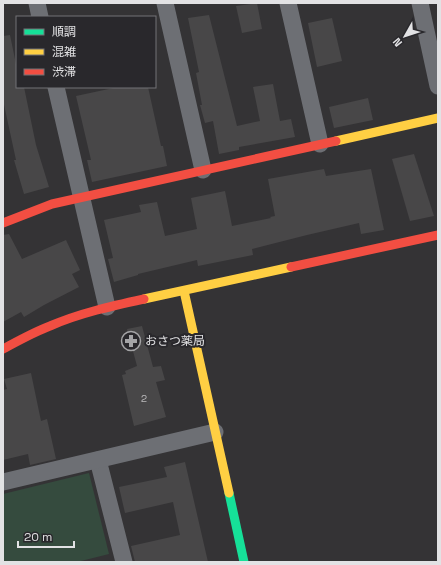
<svg xmlns="http://www.w3.org/2000/svg" width="441" height="565" viewBox="0 0 441 565" font-family="'Space Grotesk','Noto Sans JP',sans-serif">
<rect width="100%" height="100%" fill="#343335"/>
<polygon fill="#354b3e" points="89,473 109,554 77,562 3,562 3,494"/>
<g fill="#484748">
<polygon points="257,3 262,29 242,33 236,6"/>
<polygon points="209,15 237,126 260,121 253,87 273,84 280,121 291,119 295,137 239,147 239,150 219,154 213,121 205,123 200,105 202,105 196,73 199,72 188,18"/>
<polygon points="332,18 342,61 317,67 308,23"/>
<polygon points="10,35 17,69 17,87 24,87 36,145 49,187 24,194 14,160 16,160 3,100 3,36"/>
<polygon points="118,87 148,87 161,146 163,146 167,166 92,182 87,160 91,160 76,96"/>
<polygon points="368,98 373,120 334,128 329,107"/>
<polygon points="414,154 434,216 410,221 392,159"/>
<polygon points="324,169 326,176 371,169 384,230 361,234 359,223 307,235 252,249 253,255 198,266 197,260 138,274 138,275 114,282 108,259 113,258 104,220 141,212 139,205 157,202 165,236 197,229 191,198 225,191 232,226 271,218 270,217 275,216 268,179"/>
<polygon points="9,234 22,259 66,240 80,270 72,274 79,287 44,305 24,317 21,312 3,322 3,235"/>
<polygon points="142,326 153,367 161,366 165,380 156,382 166,417 134,426 122,375 126,374 125,371 137,366 127,329"/>
<polygon points="31,373 41,421 47,419 56,459 30,465 28,454 3,460 3,390 7,389 4,379"/>
<polygon points="185,462 208,562 135,562 131,546 180,535 173,502 125,513 119,487 167,477 164,467"/>
</g>
<g fill="none" stroke-linecap="round" stroke-linejoin="round">
<g stroke="#6d6f74" stroke-width="17">
<polyline points="37,3 40,17"/>
<polyline points="165,3 203,170"/>
<polyline points="288,3 320,144"/>
<polyline points="420,3 438,86"/>
<polyline points="56,87 107,307"/>
<polyline points="98,460 124,562"/>
<polyline points="3,482 215,432"/>
</g>
<polyline stroke="#16e098" stroke-width="9" points="229,493 244,562"/>
<g stroke="#ffcf43" stroke-width="9">
<polyline points="336,141 438,118"/>
<polyline points="184,291 229,493"/>
<polyline points="144,299 291,267"/>
</g>
<g stroke="#f24e42" stroke-width="9">
<polyline points="3,223 52,204 336,141"/>
<polyline points="291,267 438,235"/>
<path d="M3,349C18,341 34,332 50,326C80,313 112,306 144,299"/>
</g>
</g>
<defs>
<symbol id="pharmacy-ring" viewBox="-11 -11 22 22"><circle r="9.5" fill="#29282c" stroke="#a5a5a7" stroke-width="1.5"/><path d="M-2-6h4v4h4v4h-4v4h-4v-4h-4v-4h4Z" fill="#a5a5a7"/></symbol>
</defs>
<g fill-rule="evenodd">
<use href="#pharmacy-ring" x="120" y="330" width="22" height="22"/>
</g>
<g text-anchor="middle" stroke-width="4" stroke-linejoin="round" paint-order="stroke">
<g font-size="10" fill="#bcbbbd">
<text x="144" y="402">2</text>
</g>
<g font-size="12" fill="#e2e2e4" stroke="#29282c" text-anchor="start">
<text x="145" y="345">おさつ薬局</text>
</g>
</g>
<rect width="441" height="565" fill="none" stroke="#e2e2e4" stroke-width="8"/>
<rect x="16" y="16" width="140" height="72" fill="#29282c" stroke="#737276"/>
<rect x="24" y="29" width="20" height="6" fill="#16e098" stroke="#737276"/>
<text x="52" y="36" font-size="12" fill="#e2e2e4">順調</text>
<rect x="24" y="49" width="20" height="6" fill="#ffcf43" stroke="#737276"/>
<text x="52" y="56" font-size="12" fill="#e2e2e4">混雑</text>
<rect x="24" y="69" width="20" height="6" fill="#f24e42" stroke="#737276"/>
<text x="52" y="76" font-size="12" fill="#e2e2e4">渋滞</text>
<g transform="translate(405 36) rotate(231)" stroke="#29282c" stroke-width="3" paint-order="stroke">
<path d="M0-3L7 15L0 10L-7 15Z" fill="#e2e2e4"/>
<text y="-6" font-size="11" font-weight="bold" text-anchor="middle" fill="#e2e2e4">N</text>
</g>
<path d="M18 541v6h56v-6" fill="none" stroke="#e2e2e4" stroke-width="2"/>
<text x="24" y="541" font-size="12" fill="#e2e2e4" stroke="#29282c" stroke-width="3" paint-order="stroke">20 m</text>
</svg>
